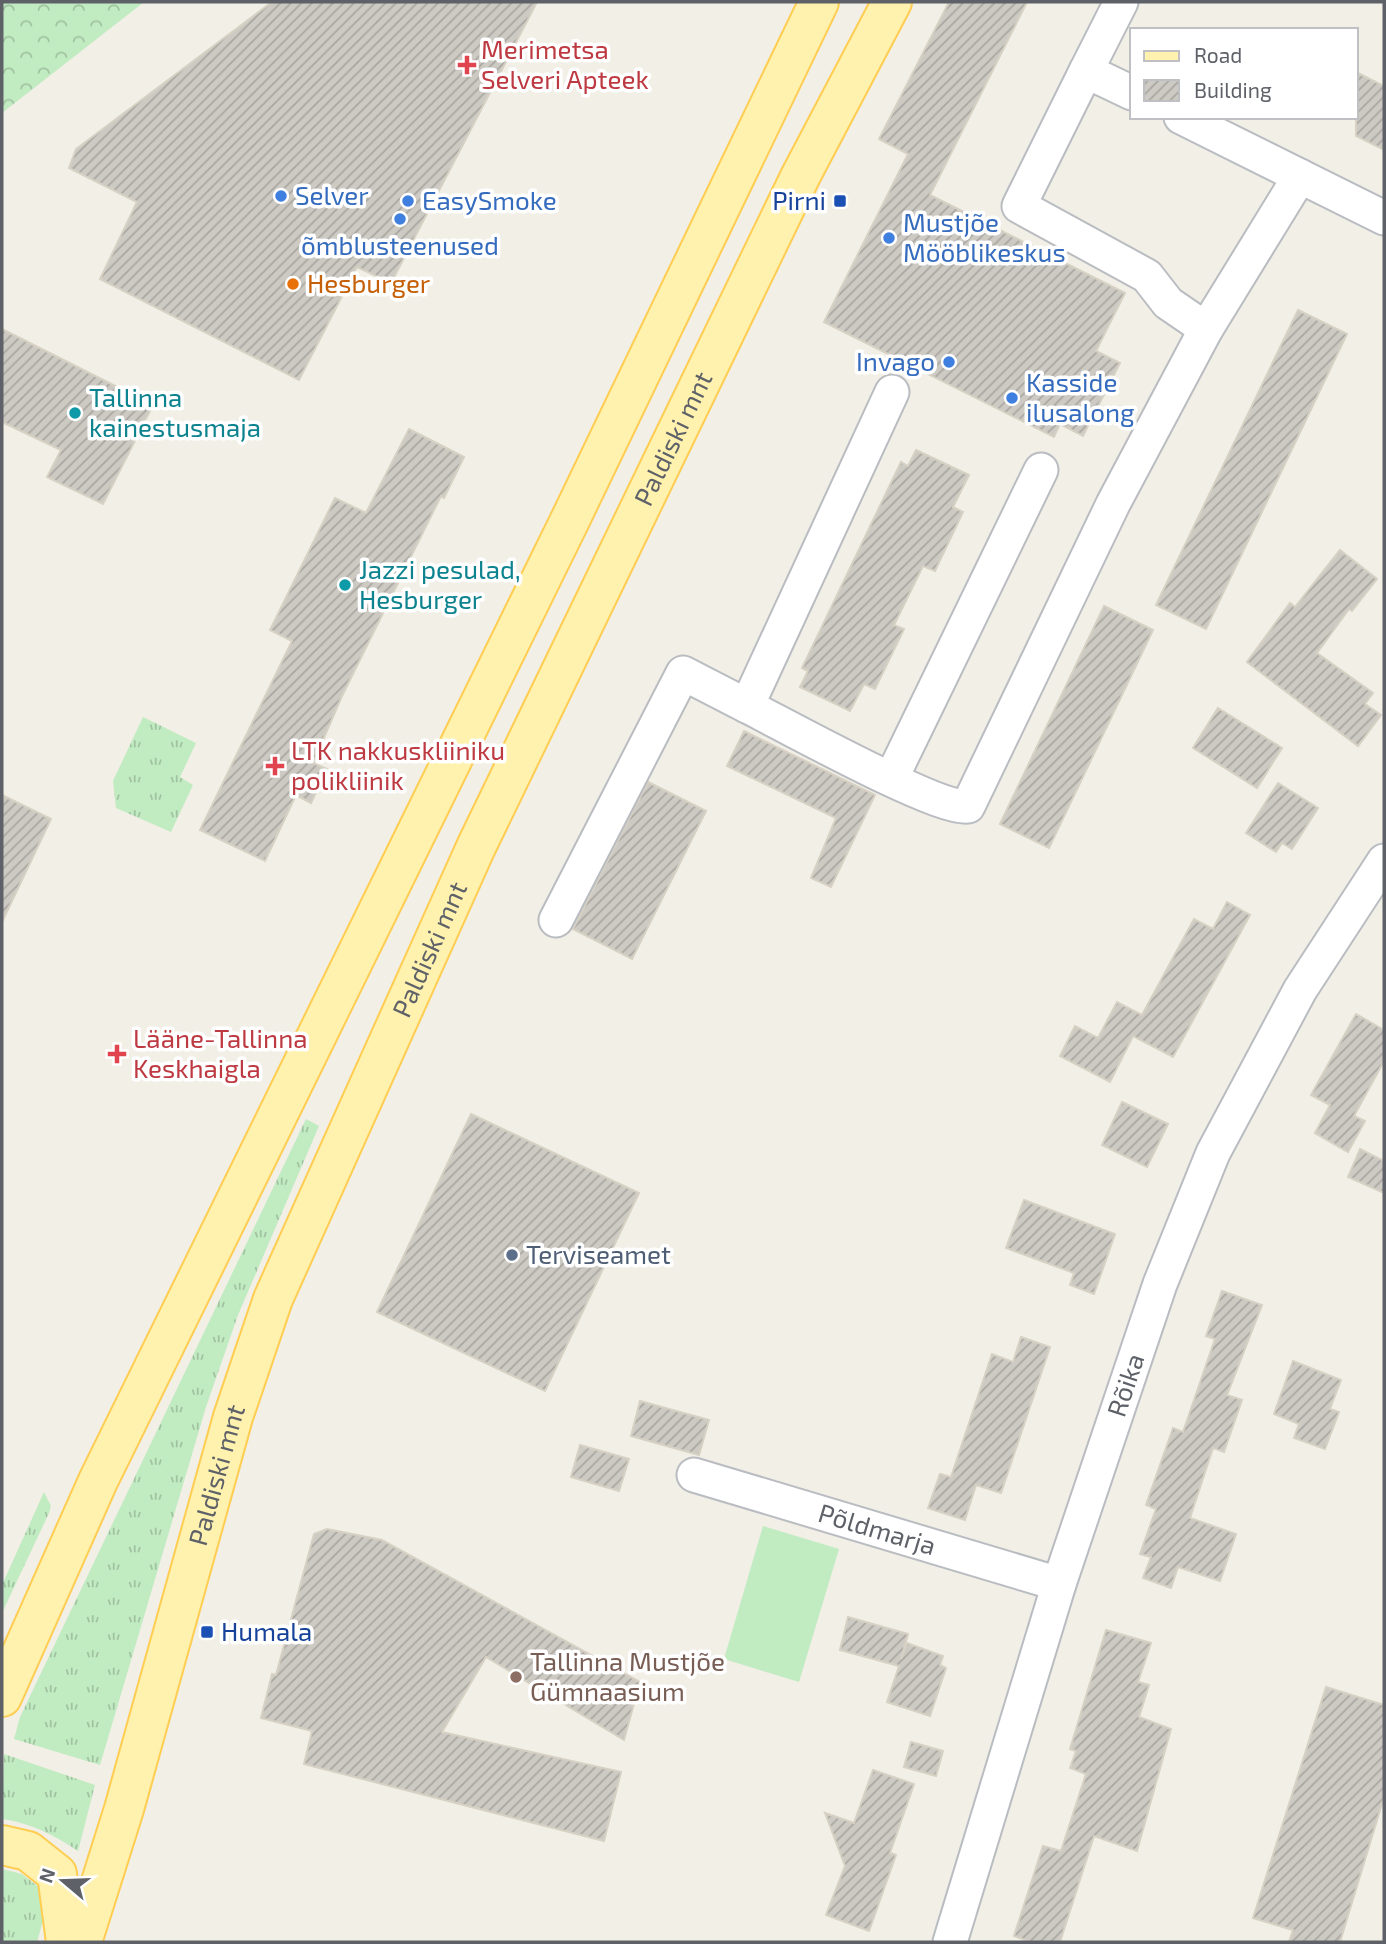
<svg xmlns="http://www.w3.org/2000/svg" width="1386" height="1944" viewBox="0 0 1386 1944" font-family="'Exo 2',sans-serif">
<defs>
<pattern id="grass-tufts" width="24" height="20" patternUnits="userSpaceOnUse" patternTransform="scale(1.75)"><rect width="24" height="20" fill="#c1ebc1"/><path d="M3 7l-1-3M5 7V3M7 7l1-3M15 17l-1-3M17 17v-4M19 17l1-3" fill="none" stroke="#a0c2a1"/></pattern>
<pattern id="forest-crowns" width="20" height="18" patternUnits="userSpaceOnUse" patternTransform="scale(1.75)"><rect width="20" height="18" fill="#c1ebc1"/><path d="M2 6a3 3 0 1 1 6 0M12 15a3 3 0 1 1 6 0" fill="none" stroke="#a0c2a1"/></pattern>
<pattern id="building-hatch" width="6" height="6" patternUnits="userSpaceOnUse" patternTransform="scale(1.75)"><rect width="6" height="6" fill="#cdcac3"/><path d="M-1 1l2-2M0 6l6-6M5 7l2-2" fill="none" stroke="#aaa7a2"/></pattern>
</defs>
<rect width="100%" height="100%" fill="#f1efe6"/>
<g fill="url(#grass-tufts)">
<polygon points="143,717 196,743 180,777 193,785 171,832 116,808 113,781"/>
<polygon points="306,1119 319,1126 238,1315 206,1407 100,1765 14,1739 20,1717"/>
<polygon points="44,1492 51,1506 49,1513 2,1613 2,1585"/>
<path d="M4,1754L95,1785L78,1851C54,1835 31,1823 2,1819Z"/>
<polygon points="2,1869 22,1874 45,1892 47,1906 37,1942 2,1942"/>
</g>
<polygon fill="url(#forest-crowns)" points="2,2 144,2 2,113"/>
<polygon fill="#c1ebc1" points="763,1526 839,1549 799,1682 724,1659"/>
<g fill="url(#building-hatch)" stroke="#d7d1c4" stroke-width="2">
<polygon points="272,2 537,2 391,283 357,267 299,380 100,279 137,202 69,168 76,149"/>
<polygon points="949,2 1027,2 930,195 1125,293 1096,351 1120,363 1083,436 1060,424 1054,437 824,322 908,154 879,139"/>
<polygon points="1356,72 1384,86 1384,150 1356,136"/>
<polygon points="1298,310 1347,334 1206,629 1156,605"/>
<polygon points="2,329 153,405 103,504 47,477 61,450 2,422"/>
<polygon points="409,429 464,457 444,498 441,496 342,696 313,763 327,769 311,803 296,795 265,861 200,830 292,641 270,630 335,498 366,513"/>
<polygon points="916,450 969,475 953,507 963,512 935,571 923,566 894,625 904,629 875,689 864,684 850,711 800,687 808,671 802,668 901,462 908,466"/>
<polygon points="1340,550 1377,579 1352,611 1349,609 1317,653 1373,693 1365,704 1381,715 1358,746 1247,662 1290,603 1295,607"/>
<polygon points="1104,606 1153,630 1049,848 1000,824"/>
<polygon points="1218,708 1282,748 1257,788 1193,748"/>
<polygon points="744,731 875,795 831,887 811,878 836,818 727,766"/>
<polygon points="648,782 706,811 632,959 573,929"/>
<polygon points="1278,783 1318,808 1292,849 1282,843 1276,852 1246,833"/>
<polygon points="2,795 51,819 2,922"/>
<polygon points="1227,902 1250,915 1173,1057 1133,1036 1110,1082 1060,1056 1075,1026 1098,1038 1117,1002 1142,1015 1194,919 1213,929"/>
<polygon points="1356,1014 1384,1030 1384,1061 1354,1116 1365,1121 1348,1152 1315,1133 1330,1105 1311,1095"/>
<polygon points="1122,1102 1168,1124 1147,1167 1102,1145"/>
<polygon points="471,1114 639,1193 545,1391 377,1312"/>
<polygon points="1360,1149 1384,1161 1384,1193 1348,1177"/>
<polygon points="1024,1200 1115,1234 1094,1294 1070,1285 1074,1273 1006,1248"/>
<polygon points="1222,1291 1262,1305 1227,1395 1242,1400 1224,1452 1213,1448 1190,1518 1236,1534 1220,1581 1178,1567 1171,1588 1143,1578 1151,1557 1140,1554 1156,1509 1146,1505 1173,1428 1183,1432 1215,1339 1206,1336"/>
<polygon points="1021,1337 1050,1347 1001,1493 976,1485 965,1520 928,1508 940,1474 951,1477 992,1354 1013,1362"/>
<polygon points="1293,1361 1341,1380 1330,1409 1339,1412 1325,1449 1294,1438 1299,1424 1274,1414"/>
<polygon points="640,1401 709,1420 699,1455 631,1436"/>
<polygon points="580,1445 629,1459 619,1491 571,1477"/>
<polygon points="327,1529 382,1540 640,1682 624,1740 486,1657 442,1732 621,1772 604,1841 304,1764 312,1731 261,1718 272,1674 276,1675 314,1534"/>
<polygon points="848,1617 908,1634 901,1659 907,1643 943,1656 940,1665 946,1668 930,1716 887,1702 899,1666 840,1650"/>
<polygon points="1106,1630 1151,1643 1138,1682 1149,1685 1139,1717 1171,1729 1137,1851 1094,1836 1060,1942 1031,1942 1014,1936 1043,1846 1061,1851 1086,1774 1070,1768 1076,1751 1070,1749"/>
<polygon points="1326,1687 1384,1705 1384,1797 1340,1942 1289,1942 1293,1930 1253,1918"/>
<polygon points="911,1742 943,1751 936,1776 904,1767"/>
<polygon points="873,1770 914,1784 890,1853 896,1855 869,1931 826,1915 845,1866 825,1813 854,1823"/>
</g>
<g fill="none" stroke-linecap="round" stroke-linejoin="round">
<defs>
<g id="street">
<polyline points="1121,2 1086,71 1132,93"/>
<polyline points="1086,71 1019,206 1147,276 1168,303 1206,329"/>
<polyline points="1181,117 1384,218"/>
<path d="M892,392L747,706C783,724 939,811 968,806L1113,504L1206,329L1300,176"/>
<polyline points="891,779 1041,470"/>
<polyline points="556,920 683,673 747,706"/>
<path id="s1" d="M694,1475L1059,1584"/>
<path id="s2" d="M950,1942L1059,1584L1160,1284L1213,1153L1300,990L1384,861"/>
</g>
<g id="primary">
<polyline points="2,1697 98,1481 570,520 819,2"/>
<polyline points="2,1845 28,1851 57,1874 66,1942"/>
<path id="s3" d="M82,1942L124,1809L233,1417L273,1299L476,847L800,177L892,2"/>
</g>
</defs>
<use href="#street" stroke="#b9bcc1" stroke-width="37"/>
<use href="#primary" stroke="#ffcd52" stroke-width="42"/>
<use href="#street" stroke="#fff" stroke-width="33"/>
<use href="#primary" stroke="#fff1ae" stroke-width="38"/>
</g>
<g fill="#e0444e" stroke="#fff" stroke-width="2.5">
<path d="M463.5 54.5h7v7h7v7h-7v7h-7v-7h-7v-7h7z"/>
<path d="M271.5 755.5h7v7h7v7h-7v7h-7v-7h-7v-7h7z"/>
<path d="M113.5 1043.5h7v7h7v7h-7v7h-7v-7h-7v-7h7z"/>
</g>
<g fill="#3f7fe0" stroke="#fff" stroke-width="2.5">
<circle cx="281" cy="196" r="7"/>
<circle cx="408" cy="201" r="7"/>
<circle cx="400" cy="219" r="7"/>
<circle cx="889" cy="238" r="7"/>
<circle cx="949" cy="362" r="7"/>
<circle cx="1012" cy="398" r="7"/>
</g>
<g fill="#1a4fb4" stroke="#fff" stroke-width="2.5">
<rect x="833" y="194" width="14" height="14" rx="3.5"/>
<rect x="200" y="1625" width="14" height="14" rx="3.5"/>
</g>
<circle fill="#e8710a" stroke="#fff" stroke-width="2.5" cx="293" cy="284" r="7"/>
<g fill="#0f9aa8" stroke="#fff" stroke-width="2.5">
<circle cx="75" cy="413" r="7"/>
<circle cx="345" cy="585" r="7"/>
</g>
<circle fill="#5c6f8a" stroke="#fff" stroke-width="2.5" cx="512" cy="1255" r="7"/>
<circle fill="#8d6e63" stroke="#fff" stroke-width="2.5" cx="516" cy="1677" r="7"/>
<g text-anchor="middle" stroke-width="7" stroke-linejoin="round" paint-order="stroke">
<g font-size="26" fill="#be3a42" stroke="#fff" text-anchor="start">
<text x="481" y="59">Merimetsa<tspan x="481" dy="30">Selveri Apteek</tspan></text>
<text x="291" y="760">LTK nakkuskliiniku<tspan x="291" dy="30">polikliinik</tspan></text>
<text x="133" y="1048">Lääne-Tallinna<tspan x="133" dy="30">Keskhaigla</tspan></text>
</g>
<g font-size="26" fill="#366cbe" stroke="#fff" text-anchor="start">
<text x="295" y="205">Selver</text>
<text x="422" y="210">EasySmoke</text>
<text x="903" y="232">Mustjõe<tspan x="903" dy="30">Mööblikeskus</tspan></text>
<text x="400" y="255" text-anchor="middle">õmblusteenused</text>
<text x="935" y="371" text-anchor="end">Invago</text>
<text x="1026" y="392">Kasside<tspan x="1026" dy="30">ilusalong</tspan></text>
</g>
<g font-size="26" fill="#164399" stroke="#fff" text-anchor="end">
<text x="826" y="210">Pirni</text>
<text x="221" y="1641" text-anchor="start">Humala</text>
</g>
<g font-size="26" fill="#c56008" stroke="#fff" text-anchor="start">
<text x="307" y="293">Hesburger</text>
</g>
<g font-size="26" fill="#0d838f" stroke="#fff" text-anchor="start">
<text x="89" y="407">Tallinna<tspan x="89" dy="30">kainestusmaja</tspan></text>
<text x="359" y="579">Jazzi pesulad,<tspan x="359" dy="30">Hesburger</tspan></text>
</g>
<g font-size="26" fill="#5e6268" stroke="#fff">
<text dy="9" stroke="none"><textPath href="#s3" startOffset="1620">Paldiski mnt</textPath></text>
<text dy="9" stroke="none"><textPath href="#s3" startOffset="1054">Paldiski mnt</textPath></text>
<text dy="9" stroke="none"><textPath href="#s2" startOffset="584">Rõika</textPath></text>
<text dy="9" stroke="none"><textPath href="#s3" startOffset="486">Paldiski mnt</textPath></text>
<text dy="9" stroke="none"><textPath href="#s1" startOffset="191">Põldmarja</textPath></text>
</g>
<g font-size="26" fill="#4e5e75" stroke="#fff" text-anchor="start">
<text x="526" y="1264">Terviseamet</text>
</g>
<g font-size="26" fill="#785e54" stroke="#fff" text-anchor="start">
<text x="530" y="1671">Tallinna Mustjõe<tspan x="530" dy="30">Gümnaasium</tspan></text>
</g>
</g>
<rect width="1386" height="1944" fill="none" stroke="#5e6268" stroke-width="7"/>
<rect x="1130" y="28" width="228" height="91" fill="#ffffff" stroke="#bfc0c3" stroke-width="2"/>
<rect x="1144" y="51" width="35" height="10" fill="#fff1ae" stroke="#bfc0c3" stroke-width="2"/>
<text x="1194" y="63" font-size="21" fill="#5e6268">Road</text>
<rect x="1144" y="80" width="35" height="21" fill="url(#building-hatch)" stroke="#bfc0c3" stroke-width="2"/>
<text x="1194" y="98" font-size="21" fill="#5e6268">Building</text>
<g transform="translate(63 1881) rotate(289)" stroke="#ffffff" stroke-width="5" paint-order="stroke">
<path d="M0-5L12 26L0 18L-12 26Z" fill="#5e6268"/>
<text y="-10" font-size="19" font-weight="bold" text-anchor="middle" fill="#5e6268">N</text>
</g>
</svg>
